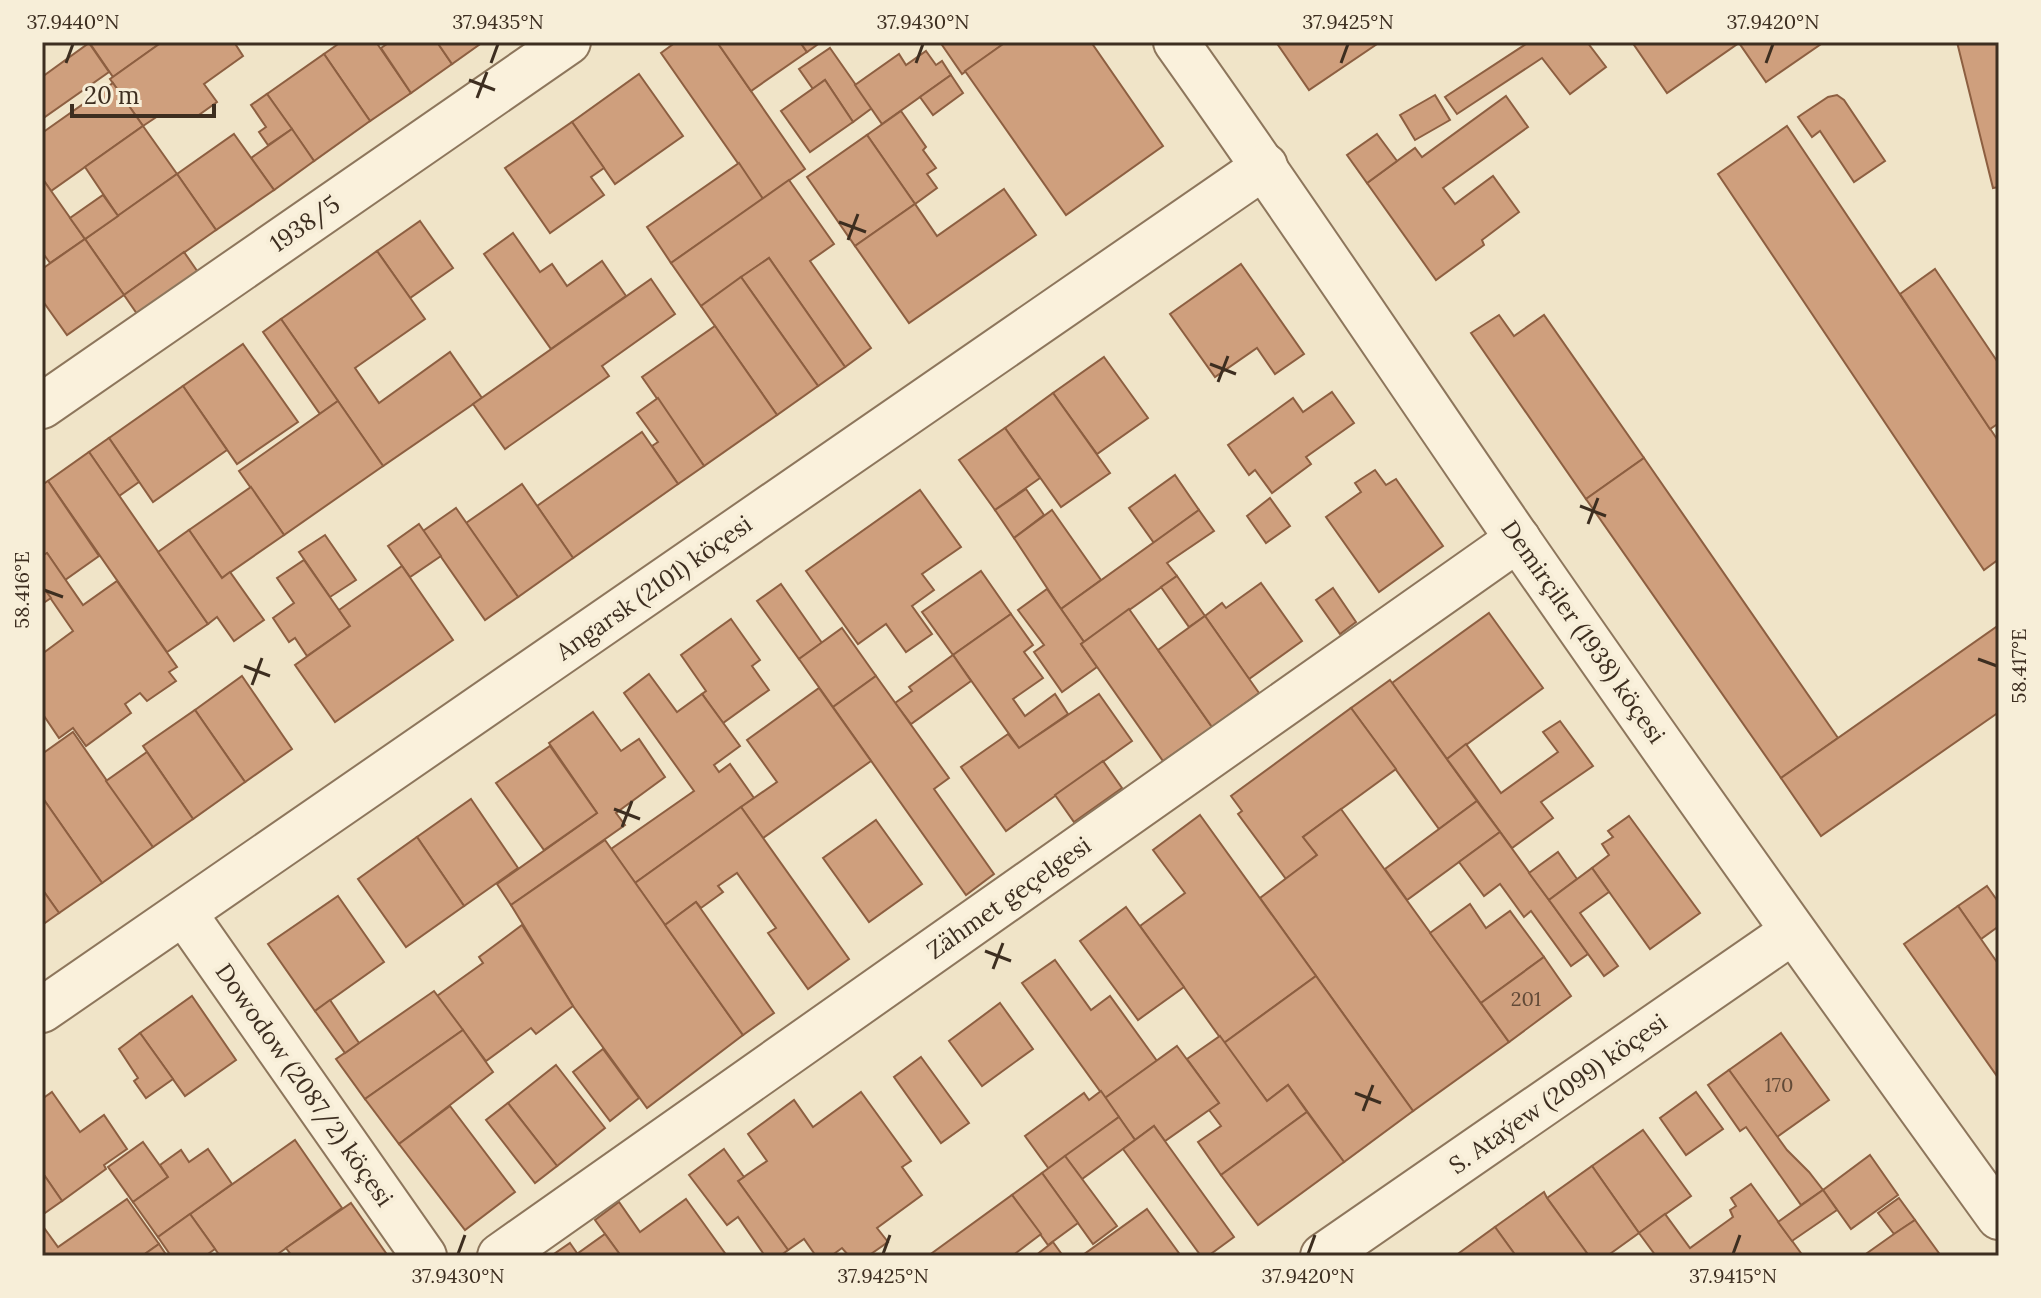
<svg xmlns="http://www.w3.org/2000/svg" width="2041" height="1298" viewBox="0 0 2041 1298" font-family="Lora,serif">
<rect width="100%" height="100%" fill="#f0e4c8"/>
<g fill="#cf9f7d" stroke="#8d5f41" stroke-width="2">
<polygon points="89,42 162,42 113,77"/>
<polygon points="162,42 234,42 243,56 204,84 217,102 196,117 158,116 143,126 110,79"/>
<polygon points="341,42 376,42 411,93 370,121 324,54"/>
<polygon points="390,42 437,42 452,64 411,93 381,48"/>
<polygon points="437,42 483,42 452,64"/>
<polygon points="676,42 717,42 805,169 763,199 661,53"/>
<polygon points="717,42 800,42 807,52 751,91"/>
<polygon points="800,42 821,42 807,52"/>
<polygon points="940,42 1006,42 962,74"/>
<polygon points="1006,42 1091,42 1163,146 1066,215 965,71"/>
<polygon points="1276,42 1380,42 1309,90"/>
<polygon points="1529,42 1587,42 1606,67 1570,94 1542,58 1457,114 1445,97"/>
<polygon points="1632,42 1824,42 1766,82 1739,43 1667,93"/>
<polygon points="1957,42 1999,42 1999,187 1993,188"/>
<polygon points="89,43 109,72 42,119 42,77"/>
<polygon points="830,48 872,108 853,122 825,80 813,89 799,69"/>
<polygon points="926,51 936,65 942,61 951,75 882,124 855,85 899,54 906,65"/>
<polygon points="324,54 370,121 314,161 267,94"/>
<polygon points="639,74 683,136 615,184 572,122"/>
<polygon points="951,75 963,93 933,115 920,97"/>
<polygon points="825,80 853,122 810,152 781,111"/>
<polygon points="113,83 143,126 51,191 42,178 42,133"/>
<polygon points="267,94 292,129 268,145 259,132 266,127 251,105"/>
<polygon points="1435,95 1450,120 1415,140 1400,115"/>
<polygon points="1837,95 1844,100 1885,161 1854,182 1820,131 1812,137 1798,117 1828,97"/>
<polygon points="1506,96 1528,127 1443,188 1455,204 1493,176 1519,212 1482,240 1484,245 1436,280 1367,183 1415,148 1422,157"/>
<polygon points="901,111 926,147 923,150 936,168 927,174 937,188 915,204 867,135"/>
<polygon points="572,122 604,168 591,177 604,195 550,233 505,168"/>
<polygon points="143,126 177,174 118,216 85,167"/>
<polygon points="1787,126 1999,442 1999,559 1984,570 1718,174"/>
<polygon points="292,129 314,161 274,190 251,158"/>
<polygon points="234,134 274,190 216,230 177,174"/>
<polygon points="1377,134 1397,161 1367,183 1347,155"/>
<polygon points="867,135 915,204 855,246 807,177"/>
<polygon points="739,163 763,199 671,263 647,227"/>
<polygon points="177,174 216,230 124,295 85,239"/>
<polygon points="42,178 85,239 50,263 42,252"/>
<polygon points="789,180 834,244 810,261 871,348 845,367 769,258 701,306 671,263"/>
<polygon points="1004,189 1036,235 909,323 855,246 915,204 937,236"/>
<polygon points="103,195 118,216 85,239 70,218"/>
<polygon points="420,221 453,268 410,298 377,251"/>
<polygon points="513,233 540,272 552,264 567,286 602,261 626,296 551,349 484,254"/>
<polygon points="85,239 124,295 67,335 42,300 42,269"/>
<polygon points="377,251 425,319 355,368 379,403 450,352 482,398 383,466 281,319"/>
<polygon points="184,252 202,278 142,321 124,295"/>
<polygon points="769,258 845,367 818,386 741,277"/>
<polygon points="1241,264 1304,354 1275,374 1257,348 1215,377 1170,314"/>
<polygon points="1935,269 1999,364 1999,423 1990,429 1900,294"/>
<polygon points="741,277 818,386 777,415 701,306"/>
<polygon points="651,279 675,314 602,366 609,376 505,449 473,404"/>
<polygon points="1499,315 1514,336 1544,315 1644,458 1586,499 1471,333"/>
<polygon points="281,319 338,401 320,414 263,332"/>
<polygon points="715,326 777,415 704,466 642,377"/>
<polygon points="243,344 298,422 237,464 183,386"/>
<polygon points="1104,357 1148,418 1097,454 1053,393"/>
<polygon points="183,386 227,450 153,502 109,438"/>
<polygon points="1332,392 1354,423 1306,457 1311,464 1272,493 1255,470 1249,475 1228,445 1293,398 1303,412"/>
<polygon points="1053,393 1110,473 1061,507 1005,428"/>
<polygon points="658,398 704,466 678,484 652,446 658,442 637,413"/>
<polygon points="338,401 383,466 284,535 239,471"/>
<polygon points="1005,428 1040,478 995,510 959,460"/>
<polygon points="642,432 678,484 573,558 537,506"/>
<polygon points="109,438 139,482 119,496 89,452"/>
<polygon points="89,452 208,624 167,652 48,481"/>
<polygon points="1644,458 1838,738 1781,778 1586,499"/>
<polygon points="1375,470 1386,485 1396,479 1443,546 1379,592 1326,517 1361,492 1355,483"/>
<polygon points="1175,475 1199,510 1154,543 1129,508"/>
<polygon points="48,481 99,556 65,580 47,553 42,556 42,485"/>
<polygon points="522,484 573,558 518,597 466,523"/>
<polygon points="251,487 284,535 222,578 189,530"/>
<polygon points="1026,489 1044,515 1014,538 995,510"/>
<polygon points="920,490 961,547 922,574 934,590 912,606 932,634 906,652 886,624 858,644 806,571"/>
<polygon points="1270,498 1290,526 1266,543 1247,516"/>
<polygon points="456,508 518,597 485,620 423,531"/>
<polygon points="1052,510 1101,580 1061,609 1014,538"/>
<polygon points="1199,510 1214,531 1167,563 1177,576 1084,642 1061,609"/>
<polygon points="419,524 441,556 410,577 388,546"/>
<polygon points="189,530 222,578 230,572 264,620 234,641 217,617 208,624 158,552"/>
<polygon points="325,535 356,580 330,597 299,552"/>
<polygon points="47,553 83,605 117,581 177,667 169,672 176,681 147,701 140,693 125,704 131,713 86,746 73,728 59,738 42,713 42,654 73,631 42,586 42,556"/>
<polygon points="304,560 350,626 307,656 295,638 289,642 273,618 294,603 277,578"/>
<polygon points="402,566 453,640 335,722 295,665 350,626 339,610"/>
<polygon points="981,571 1011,614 953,655 922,612"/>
<polygon points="1177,576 1205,616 1189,627 1161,587"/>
<polygon points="1261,583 1302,641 1249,679 1205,616 1222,603 1226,608"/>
<polygon points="781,584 822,643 799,659 757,601"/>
<polygon points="42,586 51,598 42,604"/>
<polygon points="1333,588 1356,622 1340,634 1316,600"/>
<polygon points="1047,589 1084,642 1081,644 1097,667 1062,692 1034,652 1044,645 1018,610"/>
<polygon points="1129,609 1212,727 1163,761 1081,644"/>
<polygon points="1489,613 1543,688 1447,759 1392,683"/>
<polygon points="1011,614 1033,645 1024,652 1043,678 1013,699 1025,716 1055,694 1068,714 1019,748 953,655"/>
<polygon points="1205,616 1259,693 1212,727 1158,650"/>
<polygon points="731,619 760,660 752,666 769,690 723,723 702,694 706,691 681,655"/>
<polygon points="1999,625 1999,712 1821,836 1781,778"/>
<polygon points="842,628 876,676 833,707 799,659"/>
<polygon points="953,655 971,681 911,724 895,703 912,691 909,687"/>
<polygon points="649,674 677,712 702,694 740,746 714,765 719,772 730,764 754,798 635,883 611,849 694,791 624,693"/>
<polygon points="242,676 292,749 245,782 195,710"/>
<polygon points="876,676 949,778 934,789 994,874 966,895 833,707"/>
<polygon points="1390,680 1477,801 1439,829 1351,708"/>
<polygon points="819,688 871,761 763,838 741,807 777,782 747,740"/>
<polygon points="1099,694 1132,741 1006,831 961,767 1008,734 1019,748"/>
<polygon points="1351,708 1396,769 1303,837 1317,855 1286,879 1238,814 1242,811 1231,796"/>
<polygon points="195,710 245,782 193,819 143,746"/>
<polygon points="593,712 621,751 639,739 665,777 616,813 625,825 511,905 497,884 597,813 549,743"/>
<polygon points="1560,721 1593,766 1541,802 1553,818 1512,848 1447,759 1466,744 1501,793 1558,752 1543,732"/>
<polygon points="73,732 153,847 102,883 42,797 42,754"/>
<polygon points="550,746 597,813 544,850 496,783"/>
<polygon points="147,752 193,819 153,847 106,781"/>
<polygon points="1103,761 1122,788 1074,822 1055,795"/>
<polygon points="42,797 102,883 59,913 42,889"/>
<polygon points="471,799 518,868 464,906 417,837"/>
<polygon points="1477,801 1500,832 1407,900 1385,869"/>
<polygon points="741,807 849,959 808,989 768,933 776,928 737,873 718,886 723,892 701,908 696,902 665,925 635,883"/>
<polygon points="1341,809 1509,1042 1413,1111 1260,898 1317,855 1303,837"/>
<polygon points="1200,815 1316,976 1224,1043 1140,926 1185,893 1153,850"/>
<polygon points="1629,816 1700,913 1650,949 1592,868 1609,855 1602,844 1613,837 1608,831"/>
<polygon points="876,820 922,884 869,922 823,858"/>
<polygon points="1500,832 1588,954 1571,966 1531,911 1524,917 1500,884 1484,896 1459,862"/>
<polygon points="417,837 464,906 406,947 358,879"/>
<polygon points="605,840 743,1035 647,1108 573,1006 511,905"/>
<polygon points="1558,852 1577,879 1549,900 1529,873"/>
<polygon points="1592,868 1609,892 1580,913 1618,966 1604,976 1549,900"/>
<polygon points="1987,886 1999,903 1999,926 1981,939 1958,906"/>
<polygon points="42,889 59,913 42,925"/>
<polygon points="338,896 384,962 315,1011 268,944"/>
<polygon points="696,902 774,1013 743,1035 665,925"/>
<polygon points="1470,904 1486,928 1510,911 1544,957 1481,1003 1430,933"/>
<polygon points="1958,906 1999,965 1999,1079 1904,944"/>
<polygon points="1126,907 1184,987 1138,1020 1080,941"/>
<polygon points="522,925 573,1006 536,1034 531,1028 486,1061 437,996 483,963 479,957"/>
<polygon points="1544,957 1571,996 1509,1042 1481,1003"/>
<polygon points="1055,960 1091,1010 1110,996 1157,1061 1105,1098 1022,983"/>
<polygon points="1316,976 1413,1111 1344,1162 1288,1085 1267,1101 1224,1043"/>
<polygon points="434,991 463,1030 365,1099 336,1059"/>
<polygon points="192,996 236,1060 185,1096 140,1033"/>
<polygon points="330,1000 359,1043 345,1053 315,1011"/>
<polygon points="1000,1003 1033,1049 982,1086 949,1041"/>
<polygon points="463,1030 493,1072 399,1144 365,1099"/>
<polygon points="140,1033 173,1079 146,1098 134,1081 138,1078 119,1049"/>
<polygon points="1781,1033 1829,1100 1777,1137 1729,1070"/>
<polygon points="1220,1036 1267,1101 1288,1085 1307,1112 1221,1175 1198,1142 1221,1126 1209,1110 1219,1103 1187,1059"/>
<polygon points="1177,1046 1219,1103 1165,1141 1154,1126 1135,1140 1105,1098"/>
<polygon points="603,1049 639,1098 610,1121 573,1072"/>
<polygon points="921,1057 969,1123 941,1143 894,1077"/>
<polygon points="556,1065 605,1128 557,1166 508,1103"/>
<polygon points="1729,1070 1787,1150 1809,1172 1823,1190 1801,1205 1746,1127 1740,1131 1708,1085"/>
<polygon points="1101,1091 1119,1117 1049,1169 1025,1136 1084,1093 1089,1100"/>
<polygon points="52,1092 80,1132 104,1115 127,1149 104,1165 106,1169 62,1201 42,1172 42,1099"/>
<polygon points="861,1092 911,1161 902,1167 922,1195 877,1228 888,1242 868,1256 849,1256 842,1248 831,1256 816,1256 804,1239 788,1250 738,1181 767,1161 748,1134 794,1100 813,1127"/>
<polygon points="1696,1092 1723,1129 1686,1155 1660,1118"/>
<polygon points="508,1103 557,1166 535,1183 486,1120"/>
<polygon points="450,1106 515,1192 465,1230 399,1144"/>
<polygon points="1307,1112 1344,1162 1258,1225 1221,1175"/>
<polygon points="1119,1117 1135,1140 1082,1179 1065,1156"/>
<polygon points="1154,1126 1234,1237 1208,1256 1201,1256 1123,1149"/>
<polygon points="1643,1130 1691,1196 1639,1233 1592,1166"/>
<polygon points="295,1140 342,1208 275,1256 220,1256 190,1214"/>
<polygon points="143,1142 168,1177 133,1202 108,1167"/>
<polygon points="208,1149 232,1184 158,1237 133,1202 168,1177 160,1165 181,1150 189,1162"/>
<polygon points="724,1149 744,1177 738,1181 788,1250 780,1256 765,1256 738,1217 727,1225 689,1175"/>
<polygon points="1870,1155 1898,1195 1851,1229 1823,1190"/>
<polygon points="1065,1156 1117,1226 1093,1244 1042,1173"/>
<polygon points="1592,1166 1639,1233 1607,1256 1589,1256 1547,1198"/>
<polygon points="42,1172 62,1201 42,1215"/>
<polygon points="1042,1173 1078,1223 1048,1245 1012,1195"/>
<polygon points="1751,1184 1803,1256 1656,1256 1639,1233 1665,1214 1690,1248 1733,1217 1730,1210 1736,1206 1731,1198"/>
<polygon points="1823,1190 1837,1210 1792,1241 1778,1222"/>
<polygon points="1544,1192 1547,1198 1589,1256 1516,1256 1495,1227"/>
<polygon points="1012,1195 1041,1234 1012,1256 928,1256"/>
<polygon points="1899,1198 1915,1220 1894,1234 1878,1213"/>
<polygon points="127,1199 159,1244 142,1256 42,1256 42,1225 58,1247"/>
<polygon points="686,1199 727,1256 621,1256 595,1220 619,1202 640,1232"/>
<polygon points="351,1203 388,1256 292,1256 286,1248"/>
<polygon points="1147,1209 1181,1256 1084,1256 1083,1255"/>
<polygon points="190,1214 215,1249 205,1256 171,1256 158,1237"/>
<polygon points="1915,1220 1941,1256 1863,1256 1894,1234"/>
<polygon points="1495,1227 1516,1256 1455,1256"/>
<polygon points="605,1234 621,1256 579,1256 577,1254"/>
<polygon points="1053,1242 1063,1256 1035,1256"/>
<polygon points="570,1243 579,1256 551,1256"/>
<polygon points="159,1244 167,1256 142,1256"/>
</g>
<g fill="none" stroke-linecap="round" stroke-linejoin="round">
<defs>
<g id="minor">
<path d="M1176,42C1293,206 1404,374 1519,541C1676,768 1837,993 1999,1217"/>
<polyline points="42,406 568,42"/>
<polyline points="184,913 424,1256"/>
<polyline points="42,1010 1265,166"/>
<polyline points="500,1256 1518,539"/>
<polyline points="1323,1256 1792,932"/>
</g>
</defs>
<use href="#minor" stroke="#8d765c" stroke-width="48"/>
<use href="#minor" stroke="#faf1dc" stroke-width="44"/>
</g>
<path fill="none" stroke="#3d2e20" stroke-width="3" d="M66,63L73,44M491,63L498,44M916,63L923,44M1341,63L1348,44M1766,63L1773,44M469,80L495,90M477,98L487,72M839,222L866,232M848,240L858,214M1210,364L1236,374M1218,382L1228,356M1580,506L1606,516M1588,524L1598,498M44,590L63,597M1978,659L1997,666M244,666L270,676M252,685L262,658M614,809L640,819M622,827L632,801M985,951L1011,961M993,969L1003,943M1355,1093L1381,1103M1363,1111L1373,1085M458,1254L465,1235M883,1254L890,1235M1308,1254L1315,1235M1733,1254L1740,1235"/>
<g text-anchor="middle" stroke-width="8" stroke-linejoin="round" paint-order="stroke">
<g font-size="20" fill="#624a37">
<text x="1526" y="1006">201</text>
<text x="1779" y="1092">170</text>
</g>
<g font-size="24" fill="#3d2e20" stroke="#f7eed8">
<text transform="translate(305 224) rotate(-35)" y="8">1938/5</text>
<text transform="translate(654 588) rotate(-35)" y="8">Angarsk (2101) köçesi</text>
<text transform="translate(1583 632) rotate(55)" y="8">Demirçiler (1938) köçesi</text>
<text transform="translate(1009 898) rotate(-35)" y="8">Zähmet geçelgesi</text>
<text transform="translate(304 1085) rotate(55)" y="8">Dowodow (2087/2) köçesi</text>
<text transform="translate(1558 1094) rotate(-35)" y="8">S. Ataýew (2099) köçesi</text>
</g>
</g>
<rect width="2041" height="1298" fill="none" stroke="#f7eed8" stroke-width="88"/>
<path d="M72 104v12h142v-12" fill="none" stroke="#3d2e20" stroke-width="4"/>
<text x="84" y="104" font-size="24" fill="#3d2e20" stroke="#f7eed8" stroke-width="6" paint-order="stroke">20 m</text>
<rect x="44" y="44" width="1953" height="1210" fill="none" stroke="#3d2e20" stroke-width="3"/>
<g font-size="20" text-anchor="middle" fill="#3d2e20">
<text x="73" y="29">37.9440°N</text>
<text x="498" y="29">37.9435°N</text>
<text x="923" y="29">37.9430°N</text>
<text x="1348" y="29">37.9425°N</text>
<text x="1773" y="29">37.9420°N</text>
<text transform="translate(22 590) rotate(-90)" y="7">58.416°E</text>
<text transform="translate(2019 666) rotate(-90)" y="7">58.417°E</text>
<text x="458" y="1283">37.9430°N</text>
<text x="883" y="1283">37.9425°N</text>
<text x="1308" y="1283">37.9420°N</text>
<text x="1733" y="1283">37.9415°N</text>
</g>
</svg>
